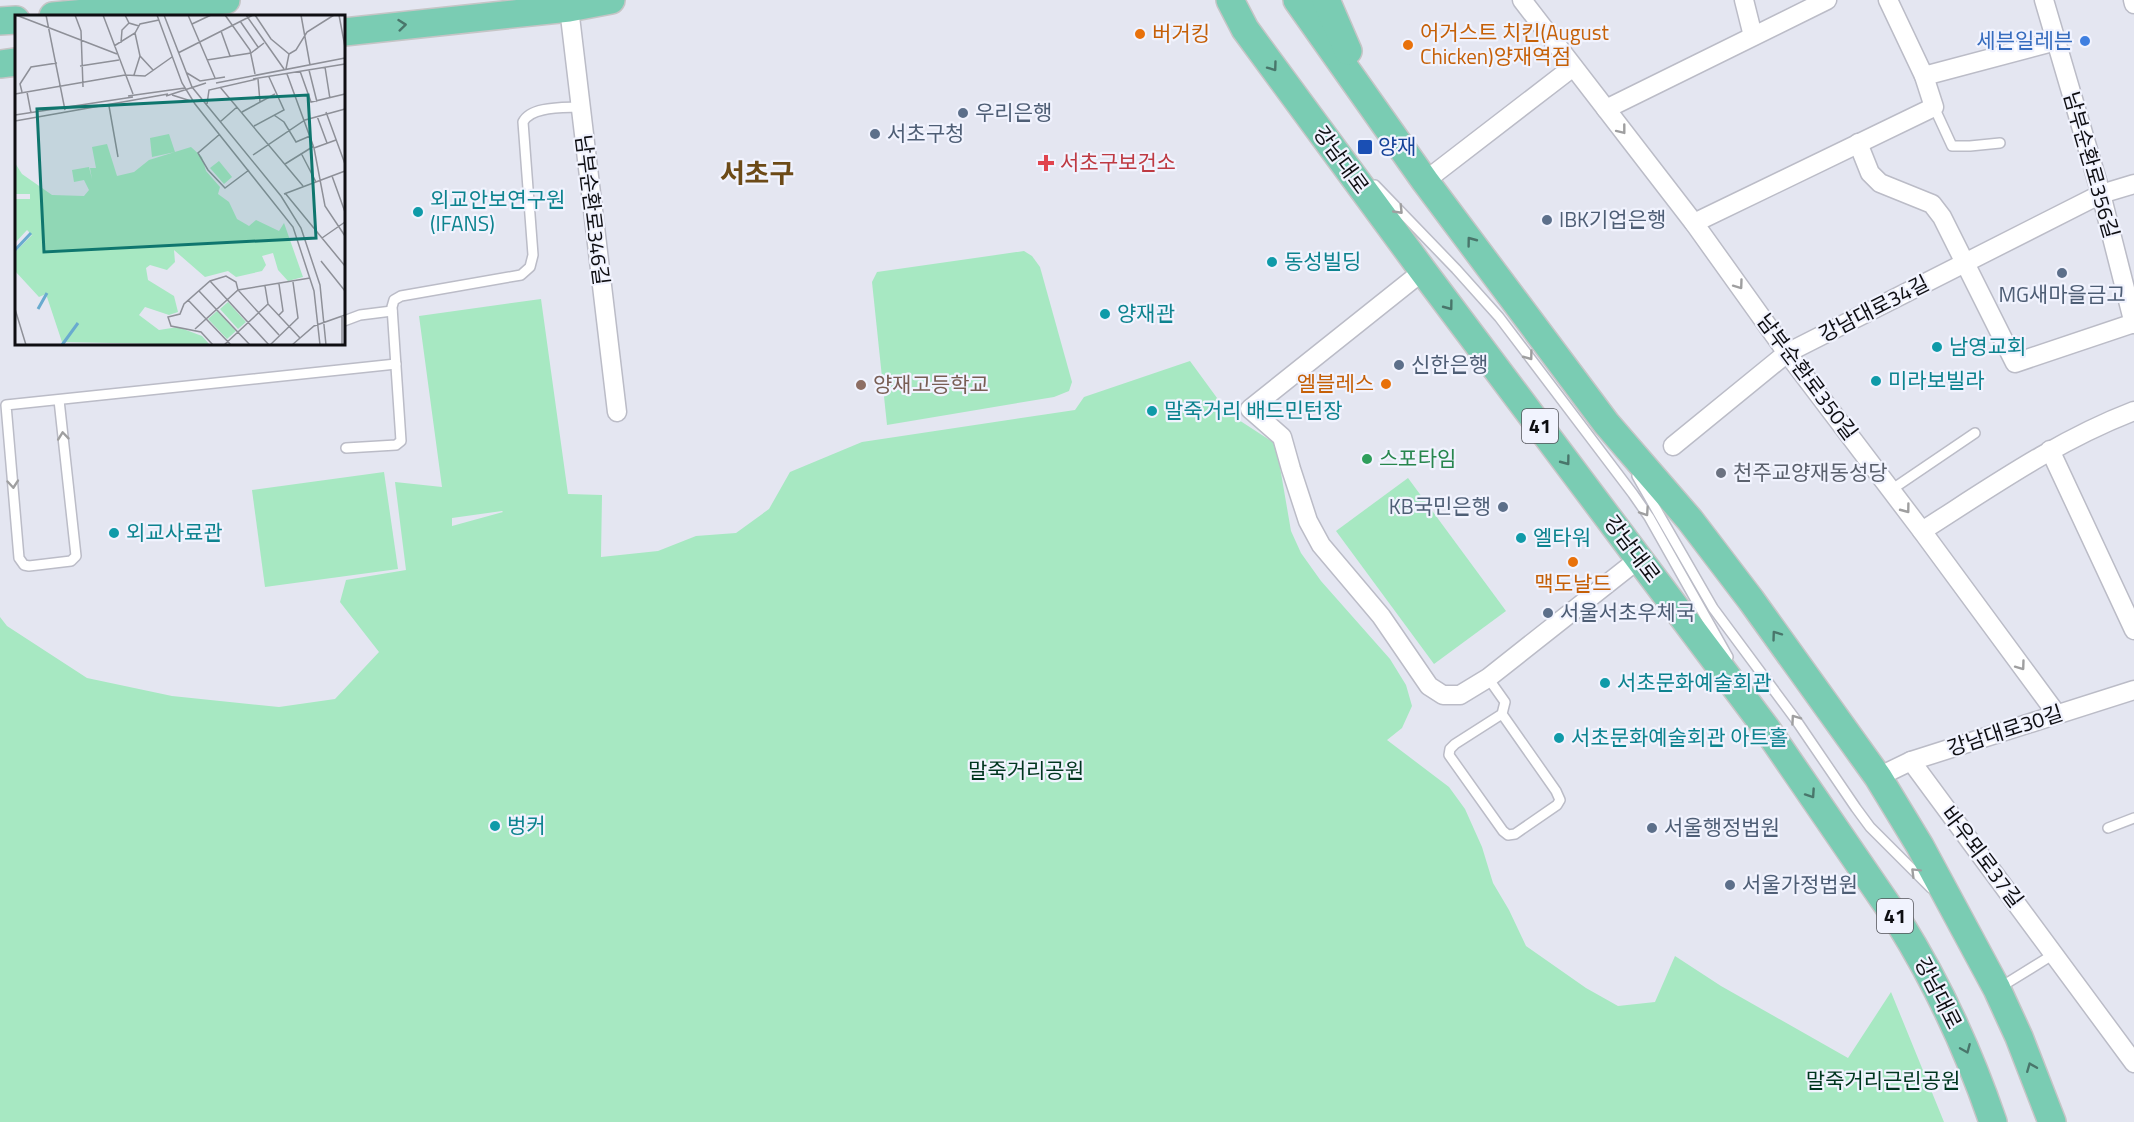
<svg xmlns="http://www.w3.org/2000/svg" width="2134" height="1122" viewBox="0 0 2134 1122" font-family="'Titillium Web','Noto Sans KR',sans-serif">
<rect width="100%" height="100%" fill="#e4e6f1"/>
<g fill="#a7e8c2" fill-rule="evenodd">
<polygon points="1024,251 1032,256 1040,267 1072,382 1069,391 1054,397 887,425 872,282 877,272"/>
<path d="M541,299L568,494L602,495L601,557L658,551L696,536L736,533L769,509L790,472L862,442L1075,410L1084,397L1190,361L1228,413L1276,444L1291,531L1301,553L1321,581L1390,659L1406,685L1412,706L1402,728L1387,740L1449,787L1465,809L1482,847L1493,883L1509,910L1526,946L1586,988L1618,1006L1655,1002L1675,956L1721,986L1848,1058L1891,992L1944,1122H0V617L7,626L87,678L172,696L279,707L335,699L379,652L340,602L346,580L406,570L395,482L442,487L419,316ZM502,511L503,512L452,526V518Z"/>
<polygon points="384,472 398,569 265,587 252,490"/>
<polygon points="1408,478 1506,611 1434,664 1336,531"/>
</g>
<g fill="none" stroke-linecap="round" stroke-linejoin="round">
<defs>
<g id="lane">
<polyline points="1934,107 1952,146 1970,146 2000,143"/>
<polyline points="1375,185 1456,269 1499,317 1633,494 1649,517 1728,657"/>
<polyline points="344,321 360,315 392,311"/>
<polyline points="59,400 76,556 71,561 29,566 24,565 19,558 6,405 396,364"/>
<path d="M346,448L396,445L401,441L392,307L394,300L401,296L521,275L530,267L533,255L523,122C531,106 563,108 580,107"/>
<polyline points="1637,476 1713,608 1796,720 1856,808 1870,827 1931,888"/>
<polyline points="1891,490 1975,433"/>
<polyline points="1488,678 1505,702 1502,714 1455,744 1450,749 1449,755 1503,831 1508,835 1515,834 1557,805 1560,800 1556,791 1502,714"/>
<polyline points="2108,828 2134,818"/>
<polyline points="1999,988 2054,954"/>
</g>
<g id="street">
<polyline points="1522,0 1694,223 1787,353 1922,531 2056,713"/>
<polyline points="1744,0 1753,36"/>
<polyline points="2044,0 2101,194 2134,324"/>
<polyline points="2133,0 2134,4"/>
<polyline points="569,8 617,412"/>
<polyline points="1924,76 2056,41"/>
<polyline points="1606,109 1827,0"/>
<polyline points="1858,143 1870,173 1880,183 1932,204 1942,217 2015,363 2134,323"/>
<polyline points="1425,181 1573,67"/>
<polyline points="1694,223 1934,107 1924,76 1888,0"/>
<polyline points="1423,271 1250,409 1282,437 1291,469 1308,521 1321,545 1381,616 1429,686 1443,695 1460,695 1488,678 1640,558"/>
<polyline points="1673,446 1787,353 2101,194 2134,184"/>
<polyline points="2050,450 2134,630"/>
<path d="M1922,531C1991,487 2058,440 2134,411"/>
<polyline points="1911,761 2134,1063"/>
<polyline points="1878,777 1911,761 2134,690"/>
</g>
<g id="primary">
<path d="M1230,0L1245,29L1423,271L1766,728L1899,922C1939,986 1969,1052 1993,1122"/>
<polyline points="1297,0 1425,181 1606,423 1690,520 1751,600 1878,777 1920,846 1997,989 2019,1037 2052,1122"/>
<polyline points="1326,0 1348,51"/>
<polyline points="53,16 226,0"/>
<polyline points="0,21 16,20"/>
<polyline points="344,32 569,8 611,0"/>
<polyline points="0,64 16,62"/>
</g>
</defs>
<use href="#lane" stroke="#bbbcc7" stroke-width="12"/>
<use href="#street" stroke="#bbbcc7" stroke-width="21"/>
<use href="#primary" stroke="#c5c5c6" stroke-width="30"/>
<use href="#lane" stroke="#fff" stroke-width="9"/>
<use href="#street" stroke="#fff" stroke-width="18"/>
<use href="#primary" stroke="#7accb3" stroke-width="27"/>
</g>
<defs><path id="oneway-chevron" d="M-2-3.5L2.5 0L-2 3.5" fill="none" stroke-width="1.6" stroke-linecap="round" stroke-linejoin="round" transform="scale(1.5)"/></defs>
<g stroke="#49766b">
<use href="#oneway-chevron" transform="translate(402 25) rotate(-6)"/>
<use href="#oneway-chevron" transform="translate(1273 67) rotate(54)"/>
<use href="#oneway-chevron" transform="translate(1471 241) rotate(-127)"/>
<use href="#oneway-chevron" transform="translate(1449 306) rotate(53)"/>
<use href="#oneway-chevron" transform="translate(1566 461) rotate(53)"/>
<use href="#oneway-chevron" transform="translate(1776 635) rotate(-126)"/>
<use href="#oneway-chevron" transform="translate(1811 794) rotate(56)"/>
<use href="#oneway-chevron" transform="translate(1966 1049) rotate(67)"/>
<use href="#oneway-chevron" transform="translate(2031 1067) rotate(-112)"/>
</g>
<g stroke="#9f9fa0">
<use href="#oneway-chevron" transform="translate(1622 130) rotate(52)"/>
<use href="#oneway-chevron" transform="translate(1399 210) rotate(46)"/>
<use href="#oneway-chevron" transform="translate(1739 285) rotate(54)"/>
<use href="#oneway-chevron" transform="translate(1529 356) rotate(53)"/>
<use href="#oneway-chevron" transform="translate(63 436) rotate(-96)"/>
<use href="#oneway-chevron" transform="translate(13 484) rotate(85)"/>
<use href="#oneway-chevron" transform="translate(1906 509) rotate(53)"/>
<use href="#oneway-chevron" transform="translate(1645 512) rotate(56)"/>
<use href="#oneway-chevron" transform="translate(2021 666) rotate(54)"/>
<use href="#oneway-chevron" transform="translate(1795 719) rotate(-125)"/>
<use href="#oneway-chevron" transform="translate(1915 872) rotate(-135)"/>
</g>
<g fill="#e8710a" stroke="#f1f3fe" stroke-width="2">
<circle cx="1140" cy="34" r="6"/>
<circle cx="1408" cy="45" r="6"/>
<circle cx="1386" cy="384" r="6"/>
<circle cx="1573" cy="562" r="6"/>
</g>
<circle fill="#3f7fe0" stroke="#f1f3fe" stroke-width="2" cx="2085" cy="41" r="6"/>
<g fill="#5c6f8a" stroke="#f1f3fe" stroke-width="2">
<circle cx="963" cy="113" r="6"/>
<circle cx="875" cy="134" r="6"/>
<circle cx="1547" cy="220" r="6"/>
<circle cx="2062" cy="273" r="6"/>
<circle cx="1399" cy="365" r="6"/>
<circle cx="1503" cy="507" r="6"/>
<circle cx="1548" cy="613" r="6"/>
<circle cx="1652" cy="828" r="6"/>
<circle cx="1730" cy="885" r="6"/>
</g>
<rect fill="#1a4fb4" stroke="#f1f3fe" stroke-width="2" x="1357" y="139" width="16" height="16" rx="3"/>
<path fill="#e0444e" stroke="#f1f3fe" stroke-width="2" d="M1043 154h6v6h6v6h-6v6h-6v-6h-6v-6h6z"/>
<g fill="#0f9aa8" stroke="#f1f3fe" stroke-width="2">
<circle cx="418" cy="212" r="6"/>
<circle cx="1272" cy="262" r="6"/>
<circle cx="1105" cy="314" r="6"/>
<circle cx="1937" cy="347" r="6"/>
<circle cx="1876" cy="381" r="6"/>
<circle cx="1152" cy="411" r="6"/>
<circle cx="114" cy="533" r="6"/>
<circle cx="1521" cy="538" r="6"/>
<circle cx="1605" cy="683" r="6"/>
<circle cx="1559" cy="738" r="6"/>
<circle cx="495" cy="826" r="6"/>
</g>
<circle fill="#8d6e63" stroke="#f1f3fe" stroke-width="2" cx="861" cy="385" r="6"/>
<circle fill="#2e9e5b" stroke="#f1f3fe" stroke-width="2" cx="1367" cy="459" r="6"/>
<circle fill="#6b7280" stroke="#f1f3fe" stroke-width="2" cx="1721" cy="473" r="6"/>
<g text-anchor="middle" stroke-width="4.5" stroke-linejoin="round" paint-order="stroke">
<g fill="#f1f3fe" stroke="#525359" stroke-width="1.5">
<rect x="1522" y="409" width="36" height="34" rx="4.5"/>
<rect x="1877" y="899" width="36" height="34" rx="4.5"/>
</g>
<g font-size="20" font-weight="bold" fill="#0e0e12">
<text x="1540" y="433">41</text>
<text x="1895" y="923">41</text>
</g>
<g font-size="21" fill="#c56008" stroke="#f1f3fe" text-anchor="start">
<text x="1420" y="40">어거스트 치킨(August<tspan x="1420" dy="24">Chicken)양재역점</tspan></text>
<text x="1152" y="41">버거킹</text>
<text x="1374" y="391" text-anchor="end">엘블레스</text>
<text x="1573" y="591" text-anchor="middle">맥도날드</text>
</g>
<g font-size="21" fill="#366cbe" stroke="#f1f3fe" text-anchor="end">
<text x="2073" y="48">세븐일레븐</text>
</g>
<g font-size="21" fill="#4e5e75" stroke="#f1f3fe" text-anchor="start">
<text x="975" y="120">우리은행</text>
<text x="887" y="141">서초구청</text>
<text x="1559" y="227">IBK기업은행</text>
<text x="2062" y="302" text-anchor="middle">MG새마을금고</text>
<text x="1411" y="372">신한은행</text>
<text x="1491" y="514" text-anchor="end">KB국민은행</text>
<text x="1560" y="620">서울서초우체국</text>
<text x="1664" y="835">서울행정법원</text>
<text x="1742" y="892">서울가정법원</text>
</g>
<g font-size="21" fill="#164399" stroke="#f1f3fe" text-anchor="start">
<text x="1378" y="154">양재</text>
</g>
<g font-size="21" fill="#0e0e12" stroke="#f1f3fe">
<text transform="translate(1341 160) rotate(54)" y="7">강남대로</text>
<text transform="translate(2091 165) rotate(74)" y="7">남부순환로356길</text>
<text transform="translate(592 210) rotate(83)" y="7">남부순환로346길</text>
<text transform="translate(1874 309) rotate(-27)" y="7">강남대로34길</text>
<text transform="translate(1807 377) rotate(53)" y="7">남부순환로350길</text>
<text transform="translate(1632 549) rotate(53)" y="7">강남대로</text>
<text transform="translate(2005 731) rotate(-18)" y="7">강남대로30길</text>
<text transform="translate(1982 857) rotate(53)" y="7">바우뫼로37길</text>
<text transform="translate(1938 993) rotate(63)" y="7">강남대로</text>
</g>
<g font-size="21" fill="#be3a42" stroke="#f1f3fe" text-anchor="start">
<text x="1060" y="170">서초구보건소</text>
</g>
<g font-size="21" fill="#0d838f" stroke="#f1f3fe" text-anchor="start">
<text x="430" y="207">외교안보연구원<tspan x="430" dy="24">(IFANS)</tspan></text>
<text x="1284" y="269">동성빌딩</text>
<text x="1117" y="321">양재관</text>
<text x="1949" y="354">남영교회</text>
<text x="1888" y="388">미라보빌라</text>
<text x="1164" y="418">말죽거리 배드민턴장</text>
<text x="126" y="540">외교사료관</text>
<text x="1533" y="545">엘타워</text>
<text x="1617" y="690">서초문화예술회관</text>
<text x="1571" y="745">서초문화예술회관 아트홀</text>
<text x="507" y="833">벙커</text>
</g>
<g font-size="21" fill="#785e54" stroke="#f1f3fe" text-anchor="start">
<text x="873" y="392">양재고등학교</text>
</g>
<g font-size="21" fill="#27864d" stroke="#f1f3fe" text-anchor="start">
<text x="1379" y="466">스포타임</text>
</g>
<g font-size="21" fill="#5b616d" stroke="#f1f3fe" text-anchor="start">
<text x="1733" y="480">천주교양재동성당</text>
</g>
<g font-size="21" fill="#00361f" stroke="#f1f3fe">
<text x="1026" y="778">말죽거리공원</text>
<text x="1883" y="1088">말죽거리근린공원</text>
</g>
<g font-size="27" font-weight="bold" fill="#6c4a17" stroke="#f1f3fe">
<text x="757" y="183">서초구</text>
</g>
</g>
<g transform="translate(15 15)">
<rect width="330" height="330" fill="#e4e6f1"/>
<path d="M154,119L160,137L137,142L135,123ZM92,129L102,161L119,157L134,145L176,132L187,142L191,156L205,172L203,179L214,187L222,204L234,211L241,205L264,216L269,208L288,262L273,266L263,255L258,238L247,241L251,250L247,256L221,262L213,256L190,262L159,235L160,247L152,255L135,250L131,253L133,265L159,281L163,297L154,300L130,292L124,300L144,315L163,312L187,321L195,330L47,327L31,279L24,282L0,256V237L17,220L12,215L0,228V184H15V179H0V148L7,159L37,180L69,181L74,175L69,165L59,167L57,155L74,152L77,164L75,153H81L77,132ZM204,146L217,162L209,169L195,153ZM213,287L231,307L223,314L205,294ZM202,296L221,316L212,324L193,304Z" fill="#a7e8c2"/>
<path fill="none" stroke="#69abcf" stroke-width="3" d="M0,235L16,218M23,294L32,278M47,330L63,308"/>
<path fill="none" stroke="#8e9098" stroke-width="1.5" d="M1,0L102,39M31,0L50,95M60,0L66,16L68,72M88,0L118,79M110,0L114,8L124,11M142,0L167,68L180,89L278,212L299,276L305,330M149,0L177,72L266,181L286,213L305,270L311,330M173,0L200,63M210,0L235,35L240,59M231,0L269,54M240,0L256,24L274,39L271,54M286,0L295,50M324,0L330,32M225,6L243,32M177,9L196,0M206,16L215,41M120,18L125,41M106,28L107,15L114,8M99,31L120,18L125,9L144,5M163,38L238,0M274,39L281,35L292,17L319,0M192,45L236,38L249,28M65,51L104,45M310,52L315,84M294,55L302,87M285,56L296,87L330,79M172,58L185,66L210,62M272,59L299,133L310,191L330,221M119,60L125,41L138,55M238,64L330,49M243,64L245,87M201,68L330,43M205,72L288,171M7,77L5,69L16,52L42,48M12,77L16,98M0,79L110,60L130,61L157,42M157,80L176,86M113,81L170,73M151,81L191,68M192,89L194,75L242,64M94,91L103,142M227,97L260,79M311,97L330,149M0,100L118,82M259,100L269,107L281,127L295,121M302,101L312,128M0,106L153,79M205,107L222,92M239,111L269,95L254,62M205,119L183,138L193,155L210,173L234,155M299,133L321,125M286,138L301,167M238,140L290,105L330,94M270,149L299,131M317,161L330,197M270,178L330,251M269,179L330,156M307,223L330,207M306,246L330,276M195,266L254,330M250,271L253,289L285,323M184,276L235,330M173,285L216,330M0,294L11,330M264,300L268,296L264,269M327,301V330M180,314L223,275L295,263M198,330L186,317L156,311L153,302L165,299L169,289L195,266L211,261L221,267L223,275L264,320M209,330L253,289M255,330L283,303L278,267M277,330L299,311L330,300"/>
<path fill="#0f766e" fill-opacity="0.15" stroke="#0f766e" stroke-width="3" d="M293,80L301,223L29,237L22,94Z"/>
<rect width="330" height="330" fill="none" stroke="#0e0e12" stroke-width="3"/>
</g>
</svg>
